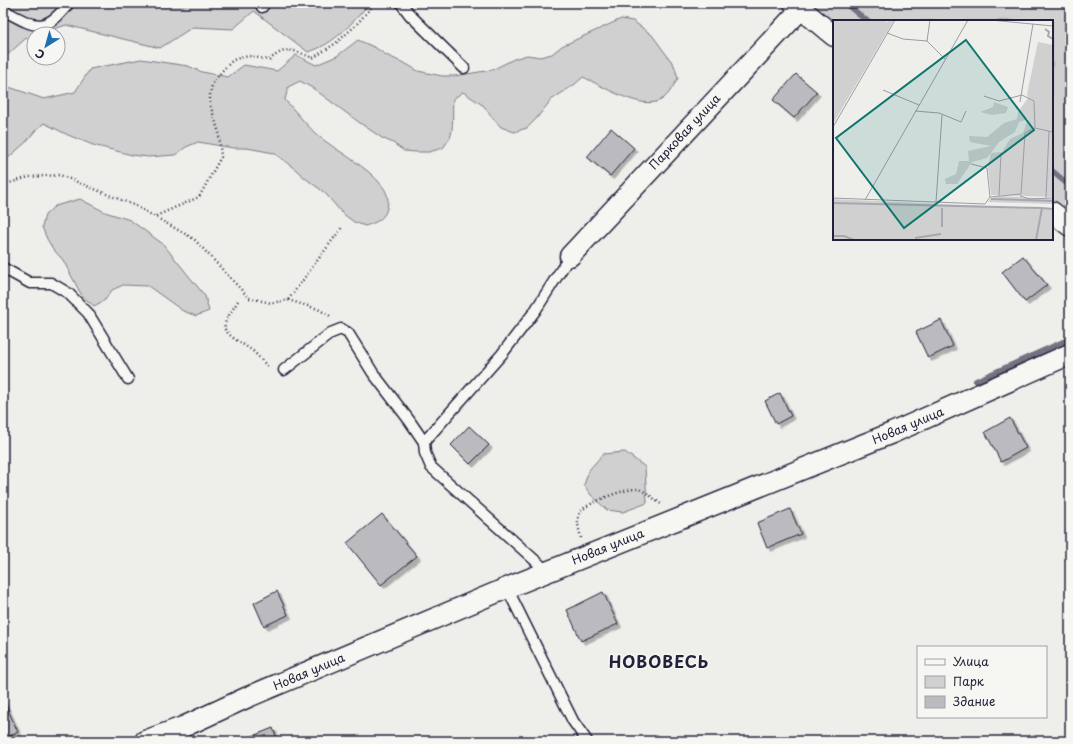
<svg xmlns="http://www.w3.org/2000/svg" width="1073" height="744" viewBox="0 0 1073 744" font-family="'Playpen Sans',sans-serif">
<defs>
<filter id="shadow"><feDropShadow dx="3.5" dy="3.5" stdDeviation="0" flood-color="#0004"/></filter>
</defs>
<rect width="100%" height="100%" fill="#eeeeeb"/>
<filter id="ink" filterUnits="userSpaceOnUse"><feTurbulence type="fractalNoise" baseFrequency=".025" numOctaves="2"/><feDisplacementMap in="SourceGraphic" scale="8" xChannelSelector="R" yChannelSelector="G"/><feConvolveMatrix kernelMatrix="1 2 1 2 8 2 1 2 1" color-interpolation-filters="sRGB"/></filter>
<g filter="url(#ink)">
<g fill="#d0d0d1" stroke="#797986">
<path d="M3,3H370C353,22 334,45 308,52L254,11L233,29L193,27L160,48L66,25L39,34H34V36L25,39L3,59Z"/>
<polygon points="802,3 1070,3 1070,219 1052,204 1052,21 834,21 834,29"/>
<path d="M621,19L633,21L652,35L674,65L678,78C674,85 670,93 664,98C645,114 601,85 583,77L574,85L551,100L536,119L527,128L514,132L501,127L492,117L484,106L463,92L453,99C452,110 454,129 450,138C448,141 445,145 443,148L429,152H416L404,151L393,143L382,138L360,123L314,89L300,81L288,87L285,100C295,111 305,123 316,134C336,151 368,166 383,187C388,194 389,200 387,208C385,219 375,223 365,226L354,222L342,213L325,193L305,178L295,169L274,153L247,148H233L198,142L186,147L175,155L148,157L132,155L93,145L68,135L44,123L35,131L26,142L7,159L3,161V85L44,99L75,92L90,69L141,59L188,66L202,72L228,77L244,65L277,71L296,55L316,65L337,56L358,40L376,48L386,55L408,65L418,71L442,76H454L492,70L514,59L527,55L540,57L552,54L562,46Z"/>
<polygon points="80,199 105,212 130,220 163,244 205,296 209,311 196,316 183,311 148,286 123,285 112,290 105,300 94,306 82,296 63,260 53,249 47,239 42,227 45,215 55,206"/>
<polygon points="625,452 645,467 647,503 623,512 607,510 591,495 584,485 589,470 603,454"/>
</g>
<g fill="none" stroke-linecap="round" stroke-linejoin="round">
<g stroke="#727281" stroke-width="6">
<polyline points="845,3 867,21"/>
<polyline points="1052,171 1070,186"/>
<polyline points="976,381 1070,339"/>
</g>
</g>
<g fill="#bbbbbf" stroke="#22223b" filter="url(#shadow)">
<polygon points="796,74 817,92 794,118 773,100"/>
<polygon points="611,128 634,148 610,176 587,157"/>
<polygon points="1023,256 1047,285 1025,302 1002,272"/>
<polygon points="941,320 953,346 928,358 916,332"/>
<polygon points="780,393 791,416 776,424 765,401"/>
<polygon points="1010,418 1026,448 1001,462 985,432"/>
<polygon points="469,426 489,445 470,464 451,445"/>
<polygon points="790,509 801,534 767,548 757,523"/>
<polygon points="382,514 417,556 381,585 347,543"/>
<polygon points="277,591 288,615 264,626 254,603"/>
<polygon points="603,592 618,624 581,641 567,610"/>
<polygon points="3,699 18,732 3,739"/>
<polygon points="273,728 278,741 240,741"/>
</g>
<g fill="none" stroke-linecap="round" stroke-linejoin="round">
<defs>
<g id="service">
<polyline points="401,3 410,15 464,68"/>
<polyline points="262,7 265,3"/>
<path d="M3,10C35,27 44,35 69,3"/>
<polyline points="3,268 30,283 51,283 68,293 88,313 128,379"/>
<polyline points="284,370 331,333 341,329 348,333 373,373 409,420 424,442 425,453 431,467 548,572"/>
<polyline points="424,442 502,354 535,311 570,256"/>
<polyline points="507,588 573,721 587,741"/>
</g>
<g id="minor">
<polyline points="794,3 834,36"/>
<polyline points="1052,212 1070,226"/>
<polyline points="570,256 801,9"/>
<polyline points="145,741 183,727 248,697 507,588 892,433 1070,354"/>
</g>
</defs>
<use href="#service" stroke="#22223b" stroke-width="13"/>
<use href="#minor" stroke="#22223b" stroke-width="23"/>
<g stroke="#22223b" stroke-width="2.5" stroke-dasharray="1 3" stroke-linecap="butt">
<polyline points="3,185 29,177 60,175 136,206 194,239 249,298 271,303 288,300 343,226"/>
<path d="M156,216L199,197L221,157L219,133L210,104V95L212,85L221,72L233,60L239,58L249,56L269,60C288,45 292,50 313,58L336,43L356,25L375,3"/>
<polyline points="288,300 318,309 332,317"/>
<path d="M238,301L226,320L224,328C233,341 243,343 254,352C259,357 264,363 269,368"/>
<path d="M581,538C579,529 575,519 581,511C589,502 626,488 638,489C646,491 655,500 661,504"/>
</g>
<use href="#service" stroke="#f6f6f2" stroke-width="10"/>
<use href="#minor" stroke="#f6f6f2" stroke-width="20"/>
</g>
</g>
<g text-anchor="middle" stroke-width="3" stroke-linejoin="round" paint-order="stroke">
<g font-size="12" fill="#22223b" stroke="#f6f6f2">
<text transform="translate(685 132) rotate(-47)" y="4">Парковая улица</text>
<text transform="translate(908 426) rotate(-23)" y="4">Новая улица</text>
<text transform="translate(608 547) rotate(-22)" y="4">Новая улица</text>
<text transform="translate(309 672) rotate(-23)" y="4">Новая улица</text>
</g>
<g font-size="16" font-weight="bold" letter-spacing="1" fill="#22223b" stroke="#f6f6f2">
<text x="659" y="668">НОВОВЕСЬ</text>
</g>
</g>
<g transform="translate(833 20)">
<rect width="220" height="220" fill="#eeeeeb"/>
<path d="M0,0H50L55,2V0H61L0,104ZM205,22L220,25V177L158,175L155,147L158,133L169,132L177,119L190,113L195,99L186,102L182,112L166,122L154,138L139,142L124,164H113L112,159L123,154L126,141H136L135,131L158,126L137,122L136,116L154,117L171,103L184,99L185,92L195,78L194,74ZM161,82L175,87L173,93L159,95L147,92L160,87ZM168,176L220,179V184L155,182L158,178ZM0,179L220,189V220H0Z" fill="#d0d0d1"/>
<path fill="none" stroke="#a7a7af" stroke-width="2" d="M212,9L216,12L215,16L220,19M158,179L220,181M0,183L209,188M109,188V207M0,216H11L21,220M82,218L108,214M203,220L209,188L220,189"/>
<path fill="none" stroke="#9c9ca5" stroke-width="1" d="M157,0L220,6M54,13L70,19L94,21L112,39M94,21L97,0M50,70L86,85M151,76L166,81L189,75L201,81L202,108L192,113L188,174L157,177M187,82L200,4M82,91L106,93L128,102L133,91M0,107L62,0M202,108L220,112M138,144L154,148L157,177M166,176L168,133M187,176L196,179L220,178M0,178L152,184L157,177M213,178L216,111M32,180L135,0M103,182L109,95"/>
<path fill="#0f766e" fill-opacity="0.15" stroke="#0f766e" stroke-width="2" d="M133,20L201,110L71,208L3,118Z"/>
<rect width="220" height="220" fill="none" stroke="#22223b" stroke-width="2"/>
</g>
<rect width="1073" height="744" fill="none" stroke="#f6f6f2" stroke-width="16"/>
<rect x="8" y="8" width="1057" height="728" fill="none" stroke="#22223b" stroke-width="1.5" filter="url(#ink)"/>
<rect x="917" y="646" width="130" height="72" fill="#f6f6f2" stroke="#a1a1a9"/>
<rect x="925" y="659" width="20" height="6" fill="#f6f6f2" stroke="#a1a1a9"/>
<text x="953" y="666" font-size="12" fill="#22223b">Улица</text>
<rect x="925" y="676" width="20" height="12" fill="#d0d0d1" stroke="#a1a1a9"/>
<text x="953" y="686" font-size="12" fill="#22223b">Парк</text>
<rect x="925" y="696" width="20" height="12" fill="#bbbbbf" stroke="#a1a1a9"/>
<text x="953" y="706" font-size="12" fill="#22223b">Здание</text>
<g transform="translate(46 46) rotate(217)"><circle r="19" fill="#f6f6f2" stroke="#a1a1a9"/>
<path d="M0-3L7 15L0 10L-7 15Z" fill="#1f6fb2"/>
<text y="-6" font-size="11" font-weight="bold" text-anchor="middle" fill="#22223b">С</text>
</g>
</svg>
